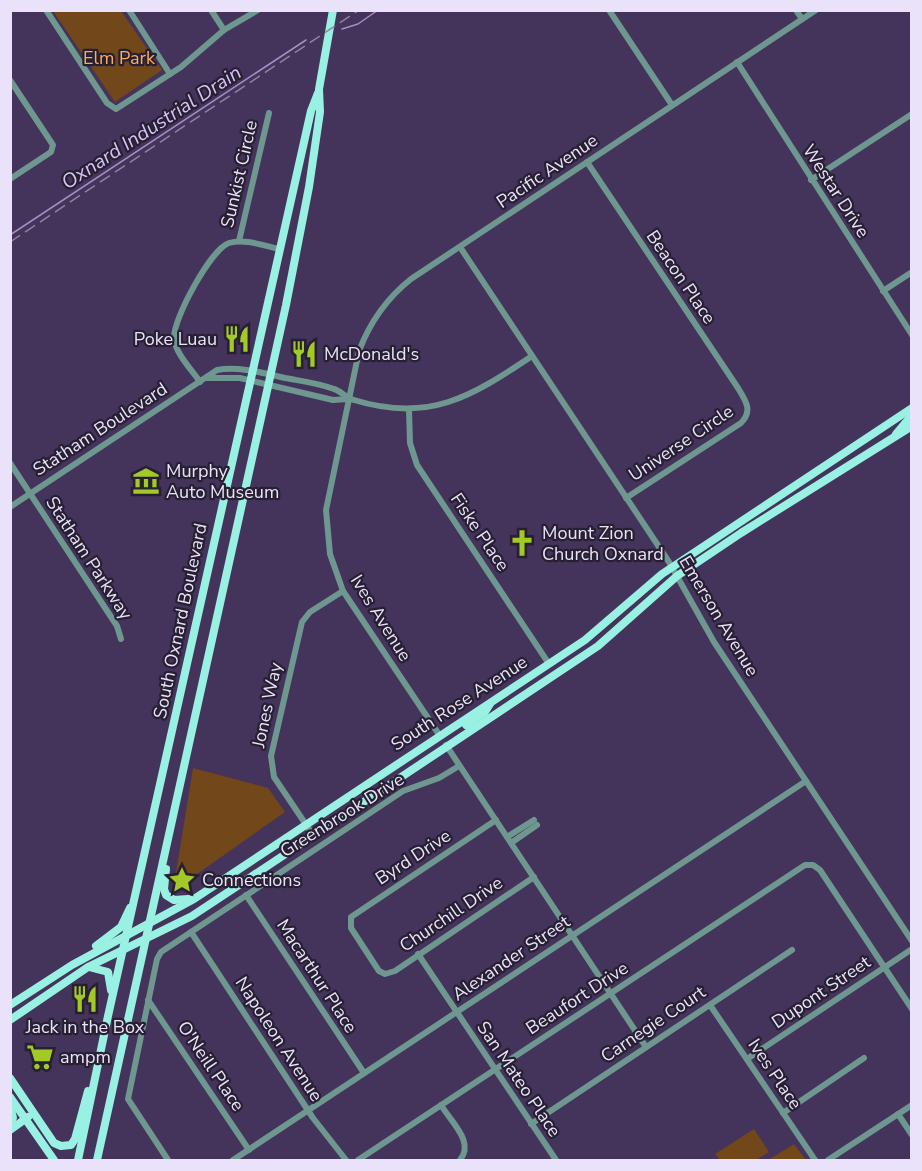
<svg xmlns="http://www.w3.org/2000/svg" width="922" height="1171" viewBox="0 0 922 1171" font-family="'Nunito Sans',sans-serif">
<rect width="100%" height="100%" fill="#44335b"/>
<g fill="#724719">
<polygon points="53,11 121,11 162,70 115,102"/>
<polygon points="193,768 268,788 285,812 173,891"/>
<polygon points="754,1129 769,1152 756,1160 720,1160 715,1154"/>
<polygon points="794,1144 806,1160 768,1160"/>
</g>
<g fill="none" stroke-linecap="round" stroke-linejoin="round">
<g stroke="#a58ec5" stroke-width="1.5">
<polyline points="342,29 358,24 378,10"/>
<polyline points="10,235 306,40"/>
</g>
<g stroke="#6e9790" stroke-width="6">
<polyline points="46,10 107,103 116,109 181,67 224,30 258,10"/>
<polyline points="129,10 170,74"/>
<polyline points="211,10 224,30"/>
<polyline points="609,10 672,105"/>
<polyline points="796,10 802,19"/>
<polyline points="737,62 912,335"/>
<polyline points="10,80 53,145 51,152 10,179"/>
<path d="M587,162L738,388C746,401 753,411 741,423L626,498"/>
<polyline points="811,180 912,114"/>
<polyline points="239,241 269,113"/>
<polyline points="460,247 669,562 714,642 912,941"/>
<polyline points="883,291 912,272"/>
<polyline points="207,378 240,378 333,400 348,399"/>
<path d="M200,382C192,370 175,353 174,338C173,319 211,249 229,243C244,238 265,246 280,249"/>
<polyline points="409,410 410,443 417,465 549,664"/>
<polyline points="10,463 117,626 121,639"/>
<path d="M10,507L217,370C239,366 263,373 285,378C301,381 318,383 334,389C341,391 346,398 354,400C429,423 471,397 532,356"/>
<path d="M440,736L343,591L330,554L326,510L359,351C370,322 387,298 411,279L816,10"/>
<polyline points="446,745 646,1047"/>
<polyline points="496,820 351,917 351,928 379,971 385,974 395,971 534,877"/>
<polyline points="313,835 274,777 271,756 302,622 310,612 343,591"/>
<polyline points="507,837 534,820"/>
<polyline points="511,843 537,825"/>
<polyline points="246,895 364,1073"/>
<polyline points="191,932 313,1118 346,1160"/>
<polyline points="418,954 556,1160"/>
<polyline points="148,1000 249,1150"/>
<polyline points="710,1005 815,1160"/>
<polyline points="747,1059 912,949"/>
<path d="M441,1105C451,1122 475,1142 460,1160"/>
<polyline points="783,1113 864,1058"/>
<polyline points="898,1114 912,1135"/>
<polyline points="531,1124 792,950"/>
<polyline points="168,1160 128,1099 157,959 161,952 403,791 439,778 459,766"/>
<polyline points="233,1160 806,781"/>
<polyline points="358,1160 805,865 813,865 820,870 912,1009"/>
<polyline points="828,1160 912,1105"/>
</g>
<g stroke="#98f1e2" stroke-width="8">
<polyline points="896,434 912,415"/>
<polyline points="466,725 485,712 490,704"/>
<polyline points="166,869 164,889 166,895 174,900 188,899"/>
<polyline points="96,946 121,927 130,908"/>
<polyline points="89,967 108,972 111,990"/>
<polyline points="10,1005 72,965 194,899 585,640 662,574 912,408"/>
<polyline points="10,1020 88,967 192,916 272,863 598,646 677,576 741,533 912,426"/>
<polyline points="10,1078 54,1143 61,1146 71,1145 75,1139 88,1091"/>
<polyline points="10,1097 54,1160"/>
<polyline points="10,1105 13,1118 10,1123"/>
<polyline points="10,1130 28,1117"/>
<polyline points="78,1160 108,1016 311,111 318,93"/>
<polyline points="97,1160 286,305 309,187 320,112 319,89 333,10"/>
</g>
<polyline stroke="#8f82a3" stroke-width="1.5" stroke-dasharray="12 6" stroke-linecap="butt" points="10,242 359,10"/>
</g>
<defs>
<symbol id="restaurant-bare" viewBox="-9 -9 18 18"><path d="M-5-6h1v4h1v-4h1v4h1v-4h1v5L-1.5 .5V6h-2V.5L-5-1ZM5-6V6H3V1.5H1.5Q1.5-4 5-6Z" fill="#a3c927" stroke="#272032" stroke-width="2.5" paint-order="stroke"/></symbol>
<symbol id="museum-bare" viewBox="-9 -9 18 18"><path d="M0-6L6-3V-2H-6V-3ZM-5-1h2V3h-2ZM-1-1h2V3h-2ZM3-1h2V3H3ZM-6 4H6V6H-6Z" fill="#a3c927" stroke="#272032" stroke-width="2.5" paint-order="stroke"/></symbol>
<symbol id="church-bare" viewBox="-9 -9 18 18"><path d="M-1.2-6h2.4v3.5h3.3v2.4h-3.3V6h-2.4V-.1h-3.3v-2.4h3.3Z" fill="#a3c927" stroke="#272032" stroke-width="2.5" paint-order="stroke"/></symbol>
<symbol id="sight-bare" viewBox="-9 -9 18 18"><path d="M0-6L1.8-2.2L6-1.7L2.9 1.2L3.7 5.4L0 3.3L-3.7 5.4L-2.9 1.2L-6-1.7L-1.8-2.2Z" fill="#a3c927" stroke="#272032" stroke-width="2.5" paint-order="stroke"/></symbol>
<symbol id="supermarket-bare" viewBox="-9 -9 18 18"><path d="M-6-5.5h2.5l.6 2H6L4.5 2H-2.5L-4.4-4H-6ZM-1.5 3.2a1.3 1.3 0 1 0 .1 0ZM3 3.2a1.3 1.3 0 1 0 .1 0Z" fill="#a3c927" stroke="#272032" stroke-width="2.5" paint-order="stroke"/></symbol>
</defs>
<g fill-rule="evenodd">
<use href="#restaurant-bare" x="218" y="320" width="38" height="38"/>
<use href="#restaurant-bare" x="285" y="335" width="38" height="38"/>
<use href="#museum-bare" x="127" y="462" width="38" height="38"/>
<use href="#church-bare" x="503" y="524" width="38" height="38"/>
<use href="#sight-bare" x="163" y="861" width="38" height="38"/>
<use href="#restaurant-bare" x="66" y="980" width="38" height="38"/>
<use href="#supermarket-bare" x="21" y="1038" width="38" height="38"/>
</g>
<g text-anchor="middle" stroke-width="4.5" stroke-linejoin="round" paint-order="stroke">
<g font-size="18" fill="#feac5e" stroke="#272032">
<text x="119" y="64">Elm Park</text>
</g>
<g font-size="18" fill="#eae1fa" stroke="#272032">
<text transform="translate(547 171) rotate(-34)" y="6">Pacific Avenue</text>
<text transform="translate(239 174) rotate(-77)" y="6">Sunkist Circle</text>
<text transform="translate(836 191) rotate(57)" y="6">Westar Drive</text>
<text transform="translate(681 277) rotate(56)" y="6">Beacon Place</text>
<text transform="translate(100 429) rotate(-33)" y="6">Statham Boulevard</text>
<text transform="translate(681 443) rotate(-34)" y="6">Universe Circle</text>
<text transform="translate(480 532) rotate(56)" y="6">Fiske Place</text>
<text transform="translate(89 558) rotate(57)" y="6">Statham Parkway</text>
<text transform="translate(719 616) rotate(59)" y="6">Emerson Avenue</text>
<text transform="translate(381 618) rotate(58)" y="6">Ives Avenue</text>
<text transform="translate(180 621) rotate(-78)" y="6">South Oxnard Boulevard</text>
<text transform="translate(459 703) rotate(-33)" y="6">South Rose Avenue</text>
<text transform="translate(267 705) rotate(-78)" y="6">Jones Way</text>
<text transform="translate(342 815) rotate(-32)" y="6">Greenbrook Drive</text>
<text transform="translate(413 857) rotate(-33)" y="6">Byrd Drive</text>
<text transform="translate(451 914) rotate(-34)" y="6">Churchill Drive</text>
<text transform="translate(511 958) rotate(-34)" y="6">Alexander Street</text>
<text transform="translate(317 976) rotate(57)" y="6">Macarthur Place</text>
<text transform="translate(821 992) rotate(-34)" y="6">Dupont Street</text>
<text transform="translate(577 998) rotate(-33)" y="6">Beaufort Drive</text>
<text transform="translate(653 1024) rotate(-34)" y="6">Carnegie Court</text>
<text transform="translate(279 1039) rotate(57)" y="6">Napoleon Avenue</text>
<text transform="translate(211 1066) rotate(56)" y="6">O'Neill Place</text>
<text transform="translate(775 1074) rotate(56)" y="6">Ives Place</text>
<text transform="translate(519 1079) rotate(56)" y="6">San Mateo Place</text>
</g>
<g font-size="18" fill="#eae1fa" stroke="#272032" text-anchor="start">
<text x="217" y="345" text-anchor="end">Poke Luau</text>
<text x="324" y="360">McDonald's</text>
<text x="166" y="477">Murphy<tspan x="166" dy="21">Auto Museum</tspan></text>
<text x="542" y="539">Mount Zion<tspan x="542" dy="21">Church Oxnard</tspan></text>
<text x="202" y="886">Connections</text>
<text x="85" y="1033" text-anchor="middle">Jack in the Box</text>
<text x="60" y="1063">ampm</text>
</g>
<g font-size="20" font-style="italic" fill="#d7c1f9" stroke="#272032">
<text transform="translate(151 127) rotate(-33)" y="7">Oxnard Industrial Drain</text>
</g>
</g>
<rect width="922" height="1171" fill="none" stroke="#eae1fa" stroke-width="24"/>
</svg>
